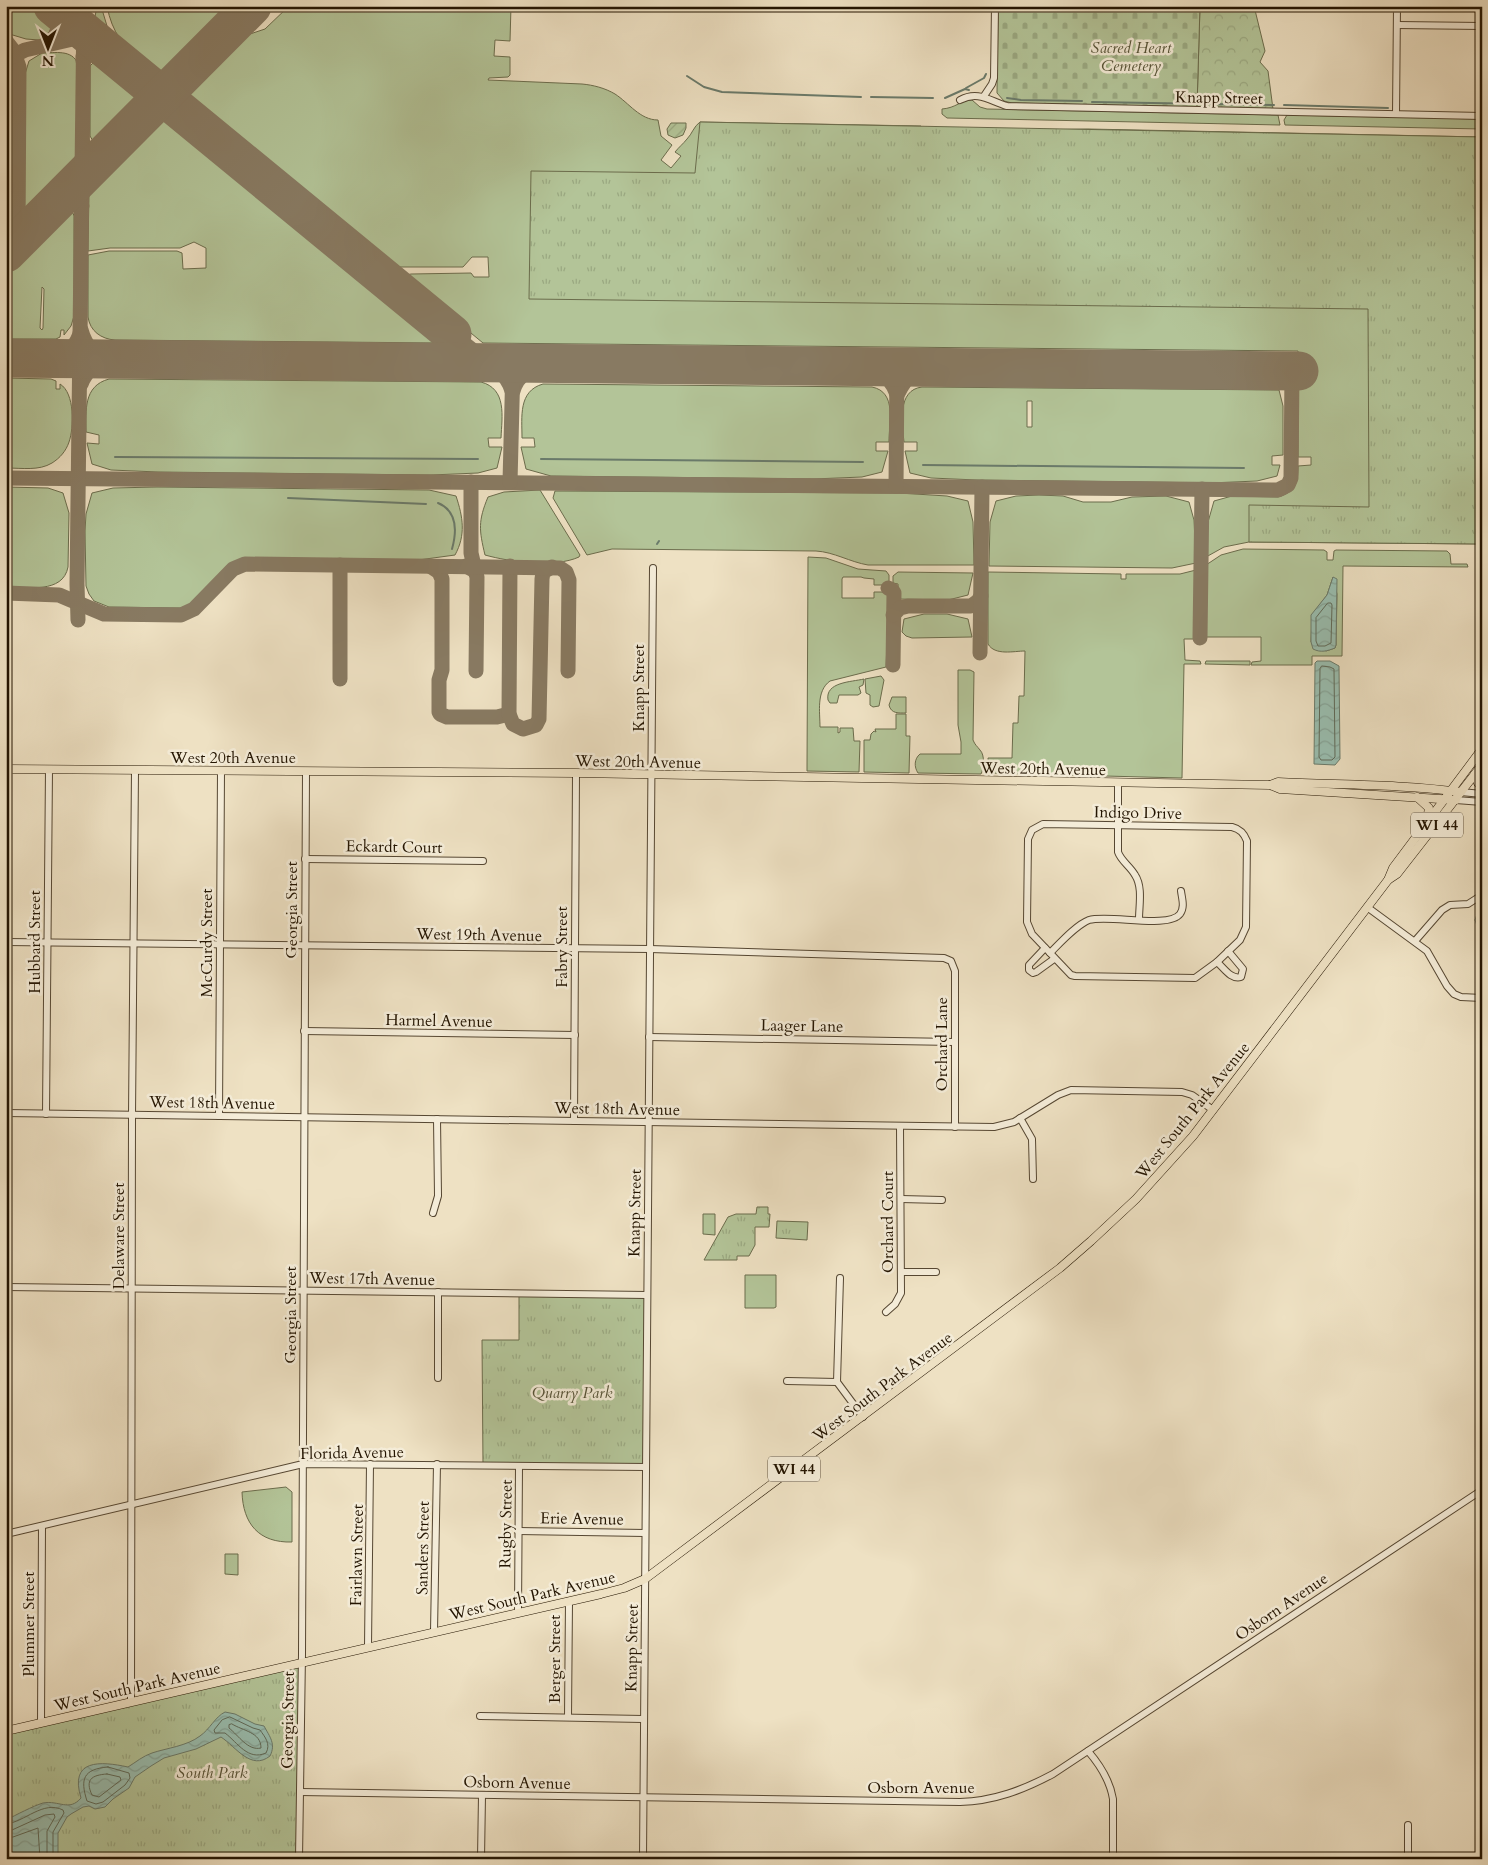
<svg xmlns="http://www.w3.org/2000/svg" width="1488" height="1865" viewBox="0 0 1488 1865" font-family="Cardo,serif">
<defs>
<pattern id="forest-crowns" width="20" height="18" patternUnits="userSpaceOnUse" patternTransform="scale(1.25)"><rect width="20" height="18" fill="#b3c498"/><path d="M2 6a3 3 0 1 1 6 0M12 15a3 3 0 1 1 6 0" fill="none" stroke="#9aa881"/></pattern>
<pattern id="cemetery-stones" width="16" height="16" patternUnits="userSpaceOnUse" patternTransform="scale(1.25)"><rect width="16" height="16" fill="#b3c498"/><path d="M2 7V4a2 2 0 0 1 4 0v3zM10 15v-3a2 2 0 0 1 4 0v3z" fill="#9aa881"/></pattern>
<pattern id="park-tufts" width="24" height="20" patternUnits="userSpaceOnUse" patternTransform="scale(1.25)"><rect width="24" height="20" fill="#b3c498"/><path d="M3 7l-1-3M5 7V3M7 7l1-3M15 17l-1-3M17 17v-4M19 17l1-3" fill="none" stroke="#9aa881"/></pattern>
<pattern id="garden-furrows" width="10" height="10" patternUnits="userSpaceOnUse" patternTransform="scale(1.25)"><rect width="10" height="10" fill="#b3c498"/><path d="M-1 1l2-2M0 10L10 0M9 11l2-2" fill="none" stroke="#9aa881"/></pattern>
<pattern id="water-waves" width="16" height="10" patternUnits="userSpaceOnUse" patternTransform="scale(1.25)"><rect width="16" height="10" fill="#99beb0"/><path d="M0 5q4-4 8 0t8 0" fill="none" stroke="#84a296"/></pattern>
</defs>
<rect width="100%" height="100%" fill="#eee1c3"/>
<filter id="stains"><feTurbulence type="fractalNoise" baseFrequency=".004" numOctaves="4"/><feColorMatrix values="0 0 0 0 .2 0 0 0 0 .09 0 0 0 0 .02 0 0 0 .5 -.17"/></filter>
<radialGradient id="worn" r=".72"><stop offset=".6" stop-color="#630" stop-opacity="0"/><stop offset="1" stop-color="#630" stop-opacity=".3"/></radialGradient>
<g fill="#b3c498" stroke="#6b6c4c" fill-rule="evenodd">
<polygon points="6,6 33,6 49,19 51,28 48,35 39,40 26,39 6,33"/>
<polygon points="97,6 101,6 110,36 94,22"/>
<path d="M107,6H233L168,73C157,77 152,70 144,64C124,47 112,33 107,6Z"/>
<path d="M289,6H511L510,41L495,40L494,56L510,57V75L508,77L489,78L488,80L582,84C593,85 605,88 615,94C629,103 640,120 658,120L661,136L672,145L661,160L671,168L681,156L675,152C679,147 683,144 687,139C692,134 694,126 700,122L921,126V132L1088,129L1482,137V544L1249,542L1224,547L1206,557L1208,522L1214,501L1232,496L1278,497C1296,492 1298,482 1298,466L1311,465V457H1298V351L483,343L402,276L411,274L471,273L474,277H489L488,257H472L463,267H391L189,99V89L241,37L265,29Z"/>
<path d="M42,53C55,53 72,49 78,64L76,154L73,167L30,211H27L24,206L25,74L29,61Z"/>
<path d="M95,61C104,61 134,88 137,97L135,104L97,142L93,141L90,136V66Z"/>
<polygon points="6,74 11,80 13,87 11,212 6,230"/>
<path d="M972,100L980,107L987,109L1278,115L1280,125L947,118L942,114V109C956,108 961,100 972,100Z"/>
<path d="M163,113L441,343L115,340C101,339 90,331 88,317V255L109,251H177L182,253L183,269L206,268V248L194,242L180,248H110L88,251L89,189Z"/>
<polygon points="1287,115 1482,119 1482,129 1285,125 1284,120"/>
<path d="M69,211L73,213L74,216V316L71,326L64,335V330H61L60,337L56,339H6V271ZM42,287L44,289L43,328L42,330L40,328Z"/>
<path d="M6,378L51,379L56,381V389H60V384C75,393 74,428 69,442C66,451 60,458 52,463C39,471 22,468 6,468Z"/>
<path d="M109,379L481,382C507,389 502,416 501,438H488L489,447H502L497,468L478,473L431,475L158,472L111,470L92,464L87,443L99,444V435L86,432C86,411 83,386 109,379Z"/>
<path d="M543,384L872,387C897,392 889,422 889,442H876V451H888L882,472L862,477L813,479L551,476L526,469L521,447H535L534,438H522C522,417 518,391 543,384Z"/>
<path d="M922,387L1279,390L1283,406V455L1272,456V465H1280L1277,476L1257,481L1210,483L1144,482L977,480L931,478L910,473L905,451H917V442H904C902,423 897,390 922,387ZM1027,401H1032V427H1027Z"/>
<path d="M6,487L48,488L63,493L69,513L68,567C63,594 27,587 6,587Z"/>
<path d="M157,487L429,490L456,496C463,517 466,535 455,555L411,561L245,560L233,565L196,602L181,608L109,607L94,601L89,594L86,586L85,531L86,514L92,493L113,488Z"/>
<path d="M540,490L580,555L579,557C555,568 510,562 485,555C479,530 478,521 488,497L504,492Z"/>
<path d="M555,491L899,493L947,496L968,501L973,522L974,565H868C850,562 834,552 816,551L612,549L587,555L553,498Z"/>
<polygon points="1039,495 1063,496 1083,502 1111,502 1132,497 1166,496 1189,502 1194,520 1196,563 1172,568 989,566 990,522 996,501 1016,496"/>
<path d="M1243,549L1324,550L1327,552V560H1333L1334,551L1336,550L1447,551L1450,554L1451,564H1467L1468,567L1343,566L1342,656H1312V665H1251L1252,662L1261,661V637H1204L1206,565L1221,555ZM1333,577L1337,594L1336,645L1335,648L1326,651L1311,642L1312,615L1327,595Z"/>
<path d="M808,557L826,558L858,569L886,571L889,575V583L886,585H874V579L864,578L861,577H843L842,579V598H874V592H885L889,594L886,667L830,681C816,691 820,712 820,727H838V733L840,732V728H853L854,741H860L859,772L807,771Z"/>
<path d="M1196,570V639H1184L1185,660L1200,661L1201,664H1184L1182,778L989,773L988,758H1012L1013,723H1018L1019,696H1024L1025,651C1014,651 995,656 988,644V572L1121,574V579H1126V574H1180Z"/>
<polygon points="898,572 973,573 968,595 948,600 898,599 898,584 893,583 893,576"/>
<polygon points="924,614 947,614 968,619 972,637 912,638 906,636 902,632 904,619"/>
<polygon points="1206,661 1250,661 1250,665 1205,664"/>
<path d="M958,670H970L974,672L973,740C975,745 977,746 980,750C985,755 984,768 981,774L918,773C914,767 914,759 920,754H961V742L958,725Z"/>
<polygon points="881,676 884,680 879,706 873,707 870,705 870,695 866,693 865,679"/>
<path d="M864,679L863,685L859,687L861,693L858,695H839L837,703H830L828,700C825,682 851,682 864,679Z"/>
<path d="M892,697H906V713C899,713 891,714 889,705Z"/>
<polygon points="896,714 906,714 906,736 910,736 909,773 864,772 864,740 870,740 871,734 874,731 876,732 875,729 896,729"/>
<polygon points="703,1214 715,1214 715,1235 703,1234"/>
<polygon points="745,1275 776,1275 776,1307 774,1308 745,1308"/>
<path d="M286,1487L292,1492V1542C259,1543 243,1524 242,1492Z"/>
<polygon points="225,1554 238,1554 238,1575 225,1574"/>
</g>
<polygon fill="url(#forest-crowns)" stroke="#6b6c4c" points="1200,6 1254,6 1265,51 1260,62 1268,71 1273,109 1197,107"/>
<polygon fill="url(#cemetery-stones)" stroke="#6b6c4c" points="998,6 1200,6 1197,107 1012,103 1004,101 997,93"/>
<g fill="url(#park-tufts)" stroke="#6b6c4c">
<polygon points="700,122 1482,137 1482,544 1249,542 1249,505 1369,507 1368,309 529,299 531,171 695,173"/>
<polygon points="757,1207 768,1207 768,1214 770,1214 769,1227 755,1227 755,1245 749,1256 737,1256 737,1260 704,1260 728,1217 736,1214 756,1214"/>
<polygon points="777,1221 808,1222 807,1240 776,1238"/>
<polygon points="519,1293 647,1295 646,1467 483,1465 482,1340 519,1340"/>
<polygon points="302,1662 299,1859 6,1859 6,1730"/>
</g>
<polygon fill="url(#garden-furrows)" stroke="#6b6c4c" points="671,123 686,123 686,128 683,135 675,138 668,135 667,129"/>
<g fill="url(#water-waves)" stroke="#6a7a6a">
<path d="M1333,577L1337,579L1336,645L1335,648C1327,651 1321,653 1313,649L1311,642V615L1327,595Z"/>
<polygon points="1317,661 1330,661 1339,666 1340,759 1335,765 1314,764 1315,663"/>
<polygon points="1482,909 1482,940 1475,920 1478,911"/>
<path d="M225,1712L235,1714L255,1724L264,1726C270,1737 276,1744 270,1756C251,1771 236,1747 221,1737L196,1749L164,1758L151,1766L135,1777L129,1788L113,1799L105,1807L95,1809L89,1806L83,1807L71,1814L67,1817L58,1833V1859H6V1820C16,1815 33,1806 43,1803C59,1800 69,1812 81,1798C69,1759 100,1761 128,1767C136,1762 143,1756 152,1753C167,1748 187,1746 200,1736C210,1729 215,1717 225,1712Z"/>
</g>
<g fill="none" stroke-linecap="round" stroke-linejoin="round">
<g stroke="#5e6958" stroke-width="1">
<polygon points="1328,603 1331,603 1332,605 1331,643 1325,646 1318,646 1316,641 1316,618"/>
<polygon points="1322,666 1330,667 1334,669 1335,757 1332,760 1321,760 1319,757 1320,669"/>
<path d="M230,1717L253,1728L260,1730C265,1737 271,1744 266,1753C248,1761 238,1743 225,1733H215L214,1730L222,1720Z"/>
<path d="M232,1724C243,1731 261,1732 261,1748C248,1751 239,1736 229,1728V1725Z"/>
<path d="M108,1767L129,1773L130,1778L125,1785L103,1802L96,1804L87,1801C80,1779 83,1769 108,1767Z"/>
<path d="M107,1774L120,1777L121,1780L99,1797L92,1795C85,1780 91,1775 107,1774Z"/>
<path d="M6,1824C25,1822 43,1800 63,1810L64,1813L53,1832V1859"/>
<polyline points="6,1831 12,1830 45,1815 54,1814 55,1817 47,1831 47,1859"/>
<polyline points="6,1838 13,1837 38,1828 40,1859"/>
</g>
<g stroke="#6a7a6a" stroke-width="2">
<polyline points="687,76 704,87 722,92 861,97"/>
<polyline points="966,88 984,78 986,74"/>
<polyline points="871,97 933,98"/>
<polyline points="945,98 965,89 969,90"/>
<polyline points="1007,98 1021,100 1082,101"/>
<polyline points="1092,102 1274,105"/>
<polyline points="1284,105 1388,108"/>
<polyline points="115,457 478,459"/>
<polyline points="541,459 863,462"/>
<polyline points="923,465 1244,468"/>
<polyline points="288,498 426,504"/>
<path d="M438,503C457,511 457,531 452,549"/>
<polyline points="657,544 659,541"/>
</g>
<g stroke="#887a62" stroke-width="15">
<polyline points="84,18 92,33 115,57"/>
<polyline points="6,41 13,50 19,67 18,233 9,251"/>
<path d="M46,45C59,37 61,23 57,9C67,15 74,16 81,6"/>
<polyline points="83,56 83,61 90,53 106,50"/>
<polyline points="7,59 25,50 77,38 81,33 84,25"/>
<path d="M83,143L86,150C96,158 103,153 113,146"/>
<path d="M61,198C71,195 78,196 82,206"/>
<path d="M17,213C26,227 36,220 46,213"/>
<polyline points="452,334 490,364"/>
<path d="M49,359C66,355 77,348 81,330C86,349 96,356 114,360C98,363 87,368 81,384"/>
<path d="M472,364C492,366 506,370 512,391"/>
<path d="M850,367C870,370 888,370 896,392"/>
<path d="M513,391C518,373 532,368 548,364"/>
<path d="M897,395C909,370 917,369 943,368"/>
<polyline points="6,478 1278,490 1288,485 1291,478 1292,371"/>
<polyline points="471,482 471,553 474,566"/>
<polyline points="510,482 513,364"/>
<polyline points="896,486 897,367"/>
<polyline points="430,566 439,572 442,579 442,670 439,680 439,712 440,714 447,717 497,717 509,714"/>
<polyline points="466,566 475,571 477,577 476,671"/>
<polyline points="510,566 509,714 513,724 523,729 536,725 539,719 542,579 543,572 552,567"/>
<polyline points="888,588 892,590 894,593 893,665"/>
<polyline points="6,593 59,595 104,614 181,615 194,609 233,569 245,564 560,568 566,572 569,580 568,671"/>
<polyline points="893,615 900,608 908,606 971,606 978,601 981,596"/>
<polyline points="78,620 77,584 84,6"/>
<polyline points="1200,638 1202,489"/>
<polyline points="980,653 982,487"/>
<polyline points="340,679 340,565"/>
</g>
<g stroke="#887a62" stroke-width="39">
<polyline points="53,6 452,334"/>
<polyline points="6,253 252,6"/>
<polyline points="6,358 1299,371"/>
</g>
<defs>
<g id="minor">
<polyline points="1397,25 1482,26"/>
<polyline points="984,96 992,84 994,78 995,6"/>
<path d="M960,100C978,90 990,101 1007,106L1482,116"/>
<polyline points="1396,114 1397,6"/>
<path d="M1118,783V852C1121,861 1130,866 1135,875C1143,887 1139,906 1139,919"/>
<polyline points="1461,792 1482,794"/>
<polyline points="1456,800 1482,802"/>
<path d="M1043,824L1232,827C1240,829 1244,833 1247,841L1246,927L1240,940L1217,962L1195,978L1075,976L1071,975L1032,934L1027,922L1028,839L1032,830Z"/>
<polyline points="305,859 483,861"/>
<polyline points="1367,907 1427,951 1447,986 1454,994 1461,997 1482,998"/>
<polyline points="1415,941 1442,910 1450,905 1468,904 1482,895"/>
<polyline points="6,942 650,949 944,958 951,961 955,971 955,1127"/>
<polyline points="1045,948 1029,965 1029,970 1033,973 1036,972 1054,959"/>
<path d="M1050,953C1060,943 1076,925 1089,920C1108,914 1169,929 1180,914C1185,907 1182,899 1181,891"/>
<path d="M1217,962C1224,968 1231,980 1241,977L1243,969L1228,951"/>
<polyline points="304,1031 575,1035"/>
<polyline points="649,1037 954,1042"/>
<polyline points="6,1113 994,1127 1014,1122 1058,1095 1071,1090 1182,1092 1192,1095 1213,1110"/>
<polyline points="46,1114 49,769"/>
<polyline points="219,1116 221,770"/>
<polyline points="1020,1118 1032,1139 1033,1179"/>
<polyline points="574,1121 576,773"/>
<polyline points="901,1199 942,1200"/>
<polyline points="433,1213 438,1196 437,1119"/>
<polyline points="901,1272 936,1272"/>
<polyline points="840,1278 837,1382 863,1417"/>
<polyline points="6,1287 647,1295"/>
<polyline points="886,1312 895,1304 901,1293 900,1127"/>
<polyline points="438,1378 438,1292"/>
<polyline points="787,1381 837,1382"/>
<polyline points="518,1531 645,1533"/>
<polyline points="6,1534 303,1464 646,1467"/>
<polyline points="518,1613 519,1466"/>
<polyline points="434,1632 437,1464"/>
<polyline points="368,1647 370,1464"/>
<polyline points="131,1702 132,1115 135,770"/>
<polyline points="480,1716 643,1719"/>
<polyline points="568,1717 569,1601"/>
<polyline points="41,1723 42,1526"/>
<path d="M1088,1751C1100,1765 1110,1780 1113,1799V1859"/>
<path d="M300,1792L960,1802C994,1801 1023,1790 1053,1774L1482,1490"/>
<polyline points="299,1859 302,1654 306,771"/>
<polyline points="481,1859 482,1795"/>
<polyline points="643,1859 653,568"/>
<polyline points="1408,1859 1408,1825"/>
</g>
<g id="major">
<polyline points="6,769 576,773 1270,785 1280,789 1456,800"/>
<polyline points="1475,774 1478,783 1482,787"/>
<path d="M1270,785L1278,782C1339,785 1401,784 1461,792"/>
<polyline points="1417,797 1429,808 1427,820"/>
<polyline points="1388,880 1397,874 1482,765"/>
<polyline points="6,1731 601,1594 624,1588 645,1579 1060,1268 1091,1241 1136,1199 1193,1136 1388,880 1393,868 1482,749"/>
</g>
</defs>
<use href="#minor" stroke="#564732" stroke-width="8"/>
<use href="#major" stroke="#231401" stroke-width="9"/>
<use href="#minor" stroke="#f4ecd8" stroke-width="6"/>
<use href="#major" stroke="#eee1c3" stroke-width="8"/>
</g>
<g text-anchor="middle" stroke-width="5" stroke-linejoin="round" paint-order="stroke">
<g fill="#f4ecd8" stroke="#625542" stroke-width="1">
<rect x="1411" y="812.5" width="52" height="25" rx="4"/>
<rect x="768" y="1456.5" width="52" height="25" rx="4"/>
</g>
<g font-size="15" font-weight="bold" fill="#231401">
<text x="1437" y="830">WI 44</text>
<text x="794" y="1474">WI 44</text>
</g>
<g font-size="16" font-style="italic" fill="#555236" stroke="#f4ecd8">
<text x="1131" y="53">Sacred Heart<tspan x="1131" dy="18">Cemetery</tspan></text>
<text x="572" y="1398">Quarry Park</text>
<text x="212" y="1778">South Park</text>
</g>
<g font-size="16" fill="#231401" stroke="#f4ecd8">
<text transform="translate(1219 97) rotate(1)" y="6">Knapp Street</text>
<text transform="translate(638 688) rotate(-90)" y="6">Knapp Street</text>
<text x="233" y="763">West 20th Avenue</text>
<text transform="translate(638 761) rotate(1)" y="6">West 20th Avenue</text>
<text transform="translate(1043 768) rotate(1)" y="6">West 20th Avenue</text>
<text transform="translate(1138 812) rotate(1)" y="6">Indigo Drive</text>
<text transform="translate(394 846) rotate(1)" y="6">Eckardt Court</text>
<text transform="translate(291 910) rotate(-90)" y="6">Georgia Street</text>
<text transform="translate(479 934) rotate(1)" y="6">West 19th Avenue</text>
<text transform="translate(34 942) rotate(-90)" y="6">Hubbard Street</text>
<text transform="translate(206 943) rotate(-90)" y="6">McCurdy Street</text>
<text transform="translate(561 947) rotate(-90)" y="6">Fabry Street</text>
<text transform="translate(439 1020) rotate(1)" y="6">Harmel Avenue</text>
<text transform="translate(802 1025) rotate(1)" y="6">Laager Lane</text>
<text transform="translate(941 1044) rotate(-90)" y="6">Orchard Lane</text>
<text transform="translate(212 1102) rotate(1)" y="6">West 18th Avenue</text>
<text transform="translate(617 1108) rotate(1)" y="6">West 18th Avenue</text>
<text transform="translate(1192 1110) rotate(-51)" y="6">West South Park Avenue</text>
<text transform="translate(634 1213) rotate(-89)" y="6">Knapp Street</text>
<text transform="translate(887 1222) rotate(-90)" y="6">Orchard Court</text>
<text transform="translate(118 1236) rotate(-90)" y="6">Delaware Street</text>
<text transform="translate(372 1278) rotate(1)" y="6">West 17th Avenue</text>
<text transform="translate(290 1315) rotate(-90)" y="6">Georgia Street</text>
<text transform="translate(882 1386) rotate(-37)" y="6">West South Park Avenue</text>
<text transform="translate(352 1452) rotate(-1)" y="6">Florida Avenue</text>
<text transform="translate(582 1518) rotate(1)" y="6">Erie Avenue</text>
<text transform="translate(505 1524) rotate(-89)" y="6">Rugby Street</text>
<text transform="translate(422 1548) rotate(-89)" y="6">Sanders Street</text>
<text transform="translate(356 1555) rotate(-89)" y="6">Fairlawn Street</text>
<text transform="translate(532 1595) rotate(-13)" y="6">West South Park Avenue</text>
<text transform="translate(1281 1606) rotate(-34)" y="6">Osborn Avenue</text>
<text transform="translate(28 1624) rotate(-90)" y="6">Plummer Street</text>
<text transform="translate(631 1648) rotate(-89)" y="6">Knapp Street</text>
<text transform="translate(554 1659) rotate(-90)" y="6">Berger Street</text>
<text transform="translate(137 1686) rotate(-13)" y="6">West South Park Avenue</text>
<text transform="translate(287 1720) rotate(-89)" y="6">Georgia Street</text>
<text transform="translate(517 1782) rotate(1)" y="6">Osborn Avenue</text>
<text x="921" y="1793">Osborn Avenue</text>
</g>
</g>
<rect width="1488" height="1865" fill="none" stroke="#eee1c3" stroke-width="25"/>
<rect x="8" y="8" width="1473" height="1850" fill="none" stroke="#231401" stroke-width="2.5"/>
<rect x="12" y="12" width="1463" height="1840" fill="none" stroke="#231401"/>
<g transform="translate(48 48) rotate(180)" stroke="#f4ecd8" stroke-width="4" paint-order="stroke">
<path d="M0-4L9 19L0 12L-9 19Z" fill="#231401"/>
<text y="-8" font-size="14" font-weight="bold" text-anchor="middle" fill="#231401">N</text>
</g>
<rect width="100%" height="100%" filter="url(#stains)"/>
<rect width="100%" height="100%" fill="url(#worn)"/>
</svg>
